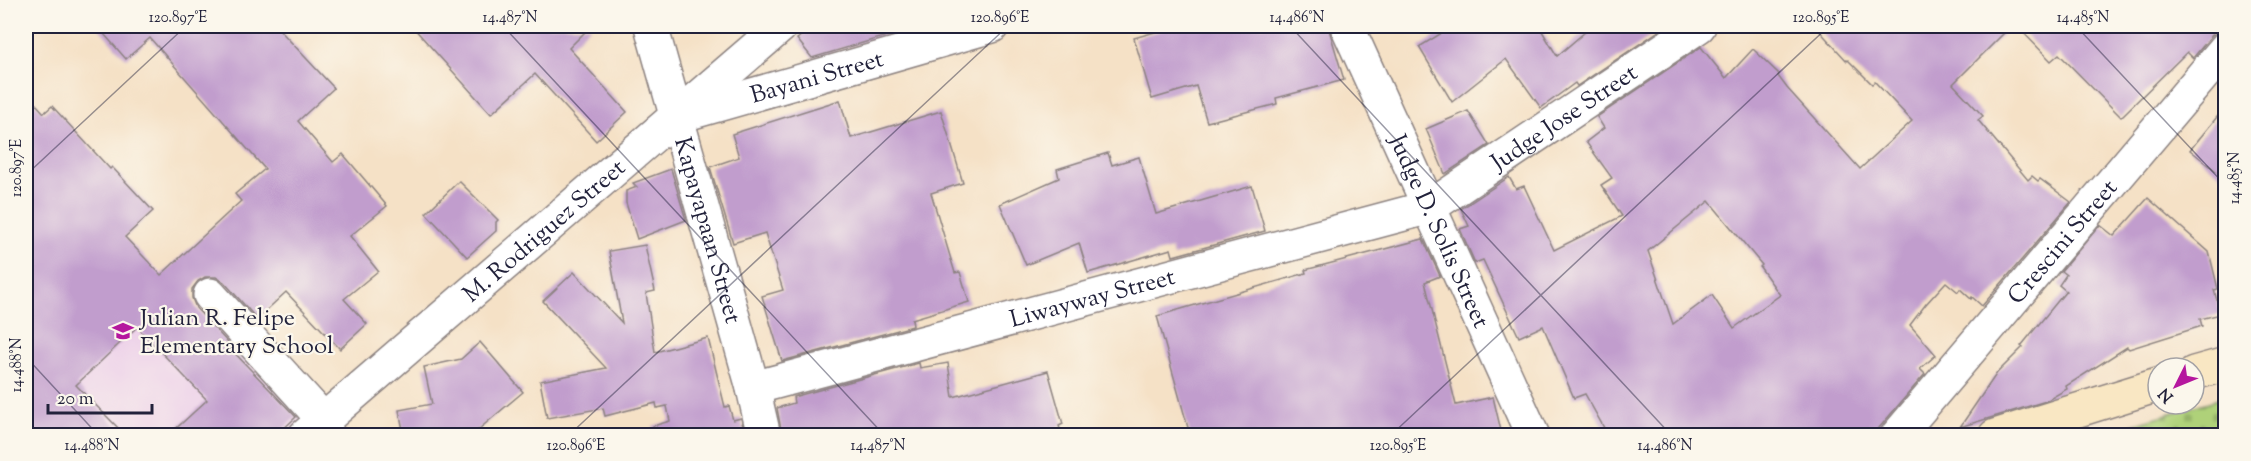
<svg xmlns="http://www.w3.org/2000/svg" width="2251" height="461" viewBox="0 0 2251 461" font-family="'Sorts Mill Goudy',serif">
<defs>
<pattern id="cemetery-stones" width="16" height="16" patternUnits="userSpaceOnUse" patternTransform="scale(1.5)"><rect width="16" height="16" fill="#afd179"/><path d="M2 7V4a2 2 0 0 1 4 0v3zM10 15v-3a2 2 0 0 1 4 0v3z" fill="#96b36a"/></pattern>
</defs>
<rect width="100%" height="100%" fill="#fbf7ec"/>
<filter id="ink" filterUnits="userSpaceOnUse"><feTurbulence type="fractalNoise" baseFrequency=".0167" numOctaves="2"/><feDisplacementMap in="SourceGraphic" scale="12" xChannelSelector="R" yChannelSelector="G"/><feConvolveMatrix kernelMatrix="1 2 1 2 8 2 1 2 1" color-interpolation-filters="sRGB"/></filter>
<filter id="wash" filterUnits="userSpaceOnUse"><feTurbulence type="fractalNoise" baseFrequency=".008" numOctaves="4" result="noise"/><feDisplacementMap in="SourceGraphic" scale="24" xChannelSelector="R" yChannelSelector="G"/><feGaussianBlur stdDeviation="1.35" result="paint"/><feColorMatrix in="noise" values="0 0 0 0 0 0 0 0 0 0 0 0 0 0 0 0 0 1.4 0 .05"/><feComposite in="paint" operator="in"/></filter>
<g filter="url(#wash)">
<rect width="100%" height="100%" fill="#f5e1c6"/>
<polygon fill="#edd1e9" points="89,203 314,422 298,436 26,435 26,212 54,239"/>
<polygon fill="url(#cemetery-stones)" stroke="#687a5a" stroke-width="1.5" points="2225,397 2225,435 2096,435 2212,401"/>
<g id="blocks">
<g fill="#c19dcd" fill-rule="evenodd">
<polygon points="97,26 276,26 334,88 298,121 333,162 343,154 387,206 350,236 378,271 344,299 367,324 340,349 286,292 257,319 224,282 216,277 205,277 198,281 192,289 192,298 196,308 230,345 228,346 296,417 277,435 169,435 207,400 137,327 76,385 125,435 26,435 26,93 44,113 52,106 110,169 112,167 153,211 125,237 161,275 241,201 235,194 265,169 150,38 126,59"/>
<polygon points="412,26 591,26 569,48 627,112 596,141 535,74 491,114"/>
<polygon points="813,26 902,26 903,31 812,58 797,39"/>
<polygon points="1176,26 1328,26 1344,80 1276,98 1277,104 1207,122 1196,86 1152,99 1134,38"/>
<polygon points="1453,26 1539,26 1557,56 1592,26 1666,26 1577,86 1575,83 1541,108 1506,59 1452,102 1419,47"/>
<path d="M1815,26H2011L1953,84L1983,116L1978,120L2028,180L2032,176L2038,181L2040,179L2071,202L1982,306L1972,297L1971,299L1960,289L1958,292L1946,282L1926,304L1910,325L1936,355L1920,369L1925,374L1873,435H1608L1585,394L1574,398L1543,326L1519,337L1483,260L1475,263L1460,229L1469,226L1461,209L1509,177L1516,189L1524,186L1554,250L1622,216L1601,185L1612,178L1586,142L1604,128L1597,117L1701,47L1726,78L1753,49L1779,74L1778,76L1787,88L1860,169L1912,121L1875,82L1872,84L1848,60L1847,61ZM1709,201L1762,265L1760,267L1780,295L1734,328L1712,295L1673,324L1648,251Z"/>
<polygon points="2017,26 2226,26 2226,30 2219,31 2212,35 2193,58 2187,52 2121,117 2059,54 2051,61"/>
<polygon points="840,100 851,138 941,111 963,183 931,193 955,273 960,272 969,302 912,319 913,326 782,361 762,296 783,290 765,233 733,243 710,167 739,157 732,134"/>
<polygon points="2226,106 2226,179 2190,150"/>
<polygon points="1468,111 1489,145 1445,174 1426,129"/>
<polygon points="1108,153 1112,165 1139,157 1156,214 1252,186 1265,231 1173,256 1171,249 1088,273 1079,243 1026,265 1000,204 1059,178 1057,169"/>
<polygon points="671,169 686,220 637,239 626,203 626,191 637,187 633,183"/>
<polygon points="459,181 498,220 496,222 496,231 467,257 426,213"/>
<polygon points="2148,198 2209,252 2218,289 2214,290 2221,314 2200,319 2202,326 2129,349 2127,347 2066,386 2067,389 2046,401 1960,427 1997,373 2023,347 2021,346 2066,291 2059,285 2066,275 2061,271 2100,225 2114,236"/>
<polygon points="1423,239 1440,276 1425,282 1456,405 1493,397 1502,435 1190,435 1157,316 1306,273 1305,270"/>
<polygon points="645,245 655,291 646,293 655,352 708,338 725,407 729,406 733,420 741,418 745,435 654,435 653,426 670,421 667,406 657,408 656,403 605,416 603,408 547,418 540,381 606,368 543,301 574,272 622,323 609,251"/>
<polygon points="480,342 523,392 472,435 404,435 399,410 432,404 424,367 461,359"/>
<polygon points="919,363 920,368 948,363 953,397 1048,371 1063,424 1059,426 1062,435 782,435 777,408 794,403 793,397"/>
</g>
</g>
</g>
<g filter="url(#ink)">
<use href="#blocks" fill-opacity="0" stroke="#8c8280" stroke-width="1.5"/>
<g fill="none" stroke-linecap="round" stroke-linejoin="round">
<defs>
<g id="minor">
<path id="s1" d="M651,26L753,388L764,436"/>
<path id="s2" d="M686,114L992,26"/>
<polyline points="210,295 323,419 328,436"/>
<path id="s3" d="M753,388L1430,207L1699,26"/>
<path id="s4" d="M305,436L781,26"/>
<path id="s5" d="M1897,436L2226,48"/>
</g>
<g id="tertiary">
<path id="s6" d="M1347,26L1533,436"/>
</g>
<g id="secondary">
<polyline points="2194,373 2226,364"/>
<polyline points="1995,436 2158,385"/>
</g>
</defs>
<use href="#minor" stroke="#8c8280" stroke-width="36"/>
<use href="#tertiary" stroke="#8c8280" stroke-width="36"/>
<use href="#secondary" stroke="#8c8280" stroke-width="36"/>
<use href="#minor" stroke="#fff" stroke-width="33"/>
<use href="#tertiary" stroke="#fff" stroke-width="33"/>
<use href="#secondary" stroke="#f9e7c3" stroke-width="33"/>
</g>
</g>
<path fill="none" stroke="#22223b" stroke-width="1.5" stroke-opacity="0.45" d="M503,26L885,436M1290,26L1672,436M2076,26L2226,186M26,175L186,26M26,357L99,436M568,436L1008,26M1390,436L1829,26M2212,436L2226,423"/>
<defs>
<symbol id="school-bare" viewBox="-9 -9 18 18"><path d="M0-5L7-2L0 1L-7-2ZM-4 1L0 2.5L4 1V4Q0 6-4 4Z" fill="#b5179e" stroke="#fbf7ec" stroke-width="2.5" paint-order="stroke"/></symbol>
</defs>
<g fill-rule="evenodd">
<use href="#school-bare" x="108" y="316" width="30" height="30"/>
</g>
<g text-anchor="middle" stroke-width="4.5" stroke-linejoin="round" paint-order="stroke">
<g font-size="24" fill="#22223b" stroke="#fbf7ec">
<text dy="8" stroke="none"><textPath href="#s2" startOffset="136">Bayani Street</textPath></text>
<text dy="8" stroke="none"><textPath href="#s3" startOffset="862">Judge Jose Street</textPath></text>
<text dy="8" stroke="none"><textPath href="#s1" startOffset="212">Kapayapaan Street</textPath></text>
<text dy="8" stroke="none"><textPath href="#s6" startOffset="225">Judge D. Solis Street</textPath></text>
<text dy="8" stroke="none"><textPath href="#s4" startOffset="315">M. Rodriguez Street</textPath></text>
<text dy="8" stroke="none"><textPath href="#s5" startOffset="255">Crescini Street</textPath></text>
<text dy="8" stroke="none"><textPath href="#s3" startOffset="351">Liwayway Street</textPath></text>
</g>
<g font-size="24" fill="#22223b" stroke="#fbf7ec" text-anchor="start">
<text x="140" y="325">Julian R. Felipe<tspan x="140" dy="28">Elementary School</tspan></text>
</g>
</g>
<rect width="2251" height="461" fill="none" stroke="#fbf7ec" stroke-width="66"/>
<g transform="translate(2176 386) rotate(227)"><circle r="28" fill="#fbf7ec" stroke="#a4a2a5" stroke-width="1.5"/>
<path d="M0-4.5L10 22L0 15L-10 22Z" fill="#b5179e"/>
<text y="-9" font-size="16" font-weight="bold" text-anchor="middle" fill="#22223b">N</text>
</g>
<path d="M48 404v9h104v-9" fill="none" stroke="#22223b" stroke-width="3"/>
<text x="57" y="404" font-size="18" fill="#22223b" stroke="#fbf7ec" stroke-width="4.5" paint-order="stroke">20 m</text>
<rect x="33" y="33" width="2185" height="395" fill="none" stroke="#22223b" stroke-width="2"/>
<g font-size="15" text-anchor="middle" fill="#22223b">
<text x="178" y="22">120.897°E</text>
<text x="510" y="22">14.487°N</text>
<text x="1000" y="22">120.896°E</text>
<text x="1297" y="22">14.486°N</text>
<text x="1821" y="22">120.895°E</text>
<text x="2083" y="22">14.485°N</text>
<text transform="translate(16 168) rotate(-90)" y="5">120.897°E</text>
<text transform="translate(2234 178) rotate(-90)" y="5">14.485°N</text>
<text transform="translate(16 365) rotate(-90)" y="5">14.488°N</text>
<text x="92" y="450">14.488°N</text>
<text x="576" y="450">120.896°E</text>
<text x="878" y="450">14.487°N</text>
<text x="1398" y="450">120.895°E</text>
<text x="1665" y="450">14.486°N</text>
</g>
</svg>
